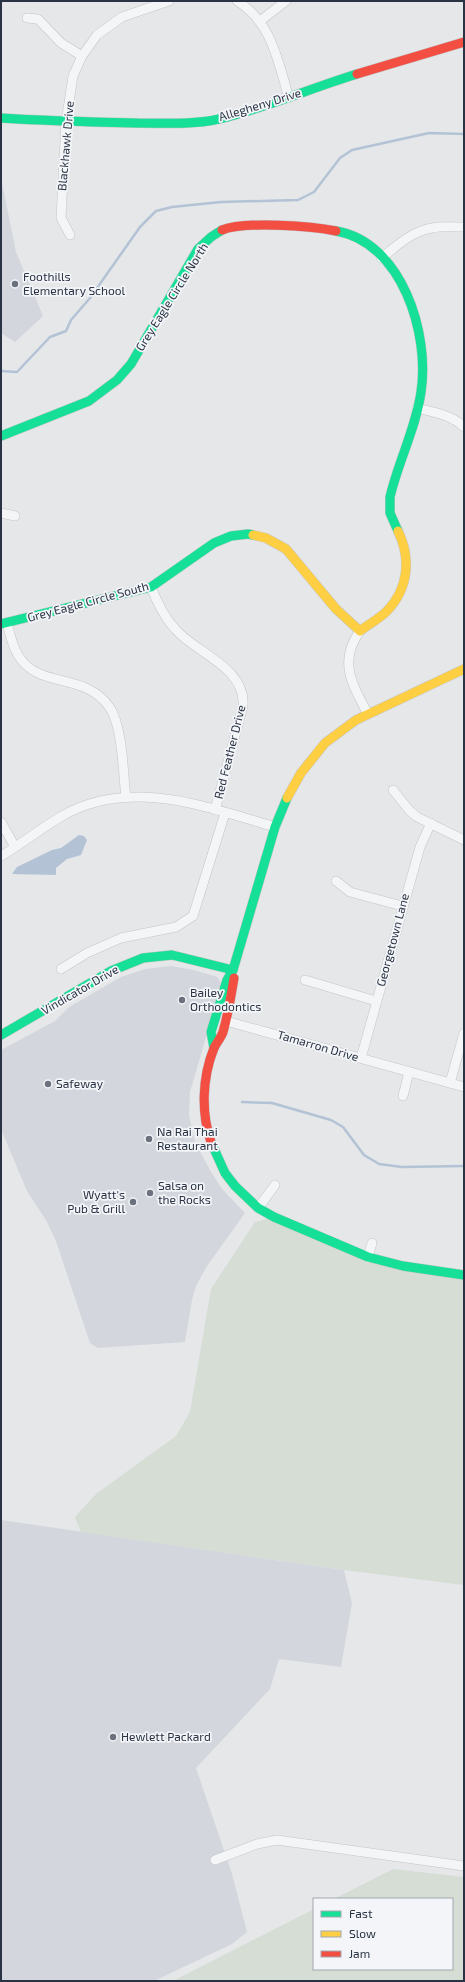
<svg xmlns="http://www.w3.org/2000/svg" width="465" height="1982" viewBox="0 0 465 1982" font-family="'Exo 2',sans-serif">
<rect width="100%" height="100%" fill="#e5e7e9"/>
<g fill="#d3d6dc">
<polygon points="1,178 16,252 43,316 15,342 1,333"/>
<polygon points="171,966 194,970 217,977 220,981 221,986 190,1092 189,1115 195,1142 211,1172 222,1189 245,1213 207,1266 196,1286 192,1300 185,1342 98,1348 90,1343 56,1241 46,1220 27,1191 1,1129 1,1050 55,1021 69,1007 121,977 145,969"/>
<polygon points="1,1520 344,1570 352,1603 341,1667 279,1659 270,1689 196,1768 232,1874 247,1932 232,1944 154,1981 1,1981"/>
</g>
<g fill="#d5ddd5">
<polygon points="274,1217 386,1262 464,1274 464,1585 344,1570 81,1532 75,1517 96,1494 176,1436 190,1412 211,1289 255,1222"/>
<polygon points="393,1869 464,1877 464,1981 173,1981 314,1909 314,1969 452,1969 452,1899 334,1899"/>
</g>
<polygon fill="#b3c3d5" points="79,835 84,836 87,840 81,855 67,859 56,868 56,875 12,874 17,867 52,850 61,848"/>
<g fill="none" stroke-linecap="round" stroke-linejoin="round">
<g stroke="#b3c3d5" stroke-width="2.5">
<polyline points="1,371 17,372 50,337 66,331 71,320 90,298 140,227 156,211 172,207 221,202 298,200 314,192 340,158 352,150 429,133 464,134"/>
<polyline points="242,1102 272,1103 331,1120 343,1127 364,1155 379,1164 402,1167 464,1166"/>
</g>
<defs>
<g id="street">
<path d="M237,1C272,22 278,62 289,98"/>
<polyline points="27,18 38,19 61,43 82,56"/>
<polyline points="260,21 286,1"/>
<polyline points="70,235 61,218 66,122 73,76 82,56 97,35 122,17 169,1"/>
<path d="M381,258C397,246 412,231 432,228C442,226 454,227 464,227"/>
<path d="M417,408C433,412 452,415 464,427"/>
<polyline points="1,513 15,516"/>
<path d="M151,587C158,604 166,621 180,634C202,655 246,670 243,706L215,810"/>
<path d="M7,623C10,634 12,645 18,655C38,690 86,671 110,708C123,728 123,774 126,798"/>
<path d="M360,631C338,662 352,684 368,714"/>
<polyline points="393,790 409,810 417,817 464,840"/>
<polyline points="1,822 15,847"/>
<path d="M1,856C22,844 41,828 62,816C130,777 207,807 275,827"/>
<polyline points="336,881 350,892 402,906"/>
<polyline points="61,969 87,953 121,938 176,927 193,916 225,813"/>
<polyline points="305,980 376,1001"/>
<polyline points="226,1021 464,1087"/>
<polyline points="361,1058 420,847 431,823"/>
<polyline points="450,1083 464,1033"/>
<polyline points="403,1096 409,1072"/>
<polyline points="258,1208 275,1185"/>
<polyline points="368,1257 372,1243"/>
<polyline points="215,1860 257,1844 277,1840 464,1866"/>
</g>
<g id="fast">
<path d="M1,118C46,121 92,122 137,123C164,123 193,125 219,119C266,108 311,88 357,74"/>
<path d="M336,231C402,242 430,334 421,392C416,428 398,462 390,497V513L398,531"/>
<polyline points="1,436 89,401 117,380 131,364 198,249 211,237 222,230"/>
<polyline points="1,624 151,587 214,543 231,536 248,534 253,535"/>
<polyline points="1,1035 111,971 143,958 172,955 233,970"/>
<polyline points="214,1048 211,1032 227,980 233,970 275,827 287,798"/>
<polyline points="211,1142 225,1173 235,1186 258,1208 274,1217 368,1257 403,1266 464,1275"/>
</g>
<g id="slow">
<path d="M253,535L266,538L286,549L336,609L360,631C369,624 379,619 387,611C409,588 411,558 398,531"/>
<polyline points="287,798 301,773 325,743 356,720 464,669"/>
</g>
<g id="jam">
<polyline points="357,74 464,42"/>
<path d="M222,230C245,221 311,226 336,231"/>
<path d="M211,1142C201,1113 202,1078 214,1048C216,1043 221,1038 223,1032C228,1015 231,996 234,978"/>
</g>
</defs>
<use href="#street" stroke="#c3c5c7" stroke-width="10"/>
<use href="#fast" stroke="#c3c5c7" stroke-width="10"/>
<use href="#slow" stroke="#c3c5c7" stroke-width="10"/>
<use href="#jam" stroke="#c3c5c7" stroke-width="10"/>
<use href="#street" stroke="#f4f5f6" stroke-width="9"/>
<use href="#fast" stroke="#16e098" stroke-width="9"/>
<use href="#slow" stroke="#ffcf43" stroke-width="9"/>
<use href="#jam" stroke="#f24e42" stroke-width="9"/>
</g>
<g fill="#6b727e" stroke="#f3f5f8" stroke-width="1.5">
<circle cx="15" cy="284" r="4"/>
<circle cx="182" cy="1000" r="4"/>
<circle cx="48" cy="1084" r="4"/>
<circle cx="149" cy="1139" r="4"/>
<circle cx="150" cy="1193" r="4"/>
<circle cx="133" cy="1202" r="4"/>
<circle cx="113" cy="1737" r="4"/>
</g>
<g text-anchor="middle" stroke-width="3.5" stroke-linejoin="round" paint-order="stroke">
<g font-size="12" fill="#2a3344" stroke="#f3f5f8">
<text transform="translate(260 105) rotate(-17)" y="4">Allegheny Drive</text>
<text transform="translate(66 146) rotate(-85)" y="4">Blackhawk Drive</text>
<text transform="translate(172 297) rotate(-58)" y="4">Grey Eagle Circle North</text>
<text transform="translate(88 602) rotate(-15)" y="4">Grey Eagle Circle South</text>
<text transform="translate(230 752) rotate(-76)" y="4">Red Feather Drive</text>
<text transform="translate(393 940) rotate(-75)" y="4">Georgetown Lane</text>
<text transform="translate(80 990) rotate(-30)" y="4">Vindicator Drive</text>
<text transform="translate(318 1046) rotate(16)" y="4">Tamarron Drive</text>
</g>
<g font-size="12" fill="#2a3344" stroke="#f3f5f8" text-anchor="start">
<text x="23" y="281">Foothills<tspan x="23" dy="14">Elementary School</tspan></text>
<text x="190" y="997">Bailey<tspan x="190" dy="14">Orthodontics</tspan></text>
<text x="56" y="1088">Safeway</text>
<text x="157" y="1136">Na Rai Thai<tspan x="157" dy="14">Restaurant</tspan></text>
<text x="158" y="1190">Salsa on<tspan x="158" dy="14">the Rocks</tspan></text>
<text x="125" y="1199" text-anchor="end">Wyatt's<tspan x="125" dy="14">Pub &amp; Grill</tspan></text>
<text x="121" y="1741">Hewlett Packard</text>
</g>
</g>
<rect width="465" height="1982" fill="none" stroke="#2a3344" stroke-width="4"/>
<rect x="313" y="1898" width="140" height="72" fill="#f3f5f8" stroke="#a3a7b0"/>
<rect x="321" y="1911" width="20" height="6" fill="#16e098" stroke="#a3a7b0"/>
<text x="349" y="1918" font-size="12" fill="#2a3344">Fast</text>
<rect x="321" y="1931" width="20" height="6" fill="#ffcf43" stroke="#a3a7b0"/>
<text x="349" y="1938" font-size="12" fill="#2a3344">Slow</text>
<rect x="321" y="1951" width="20" height="6" fill="#f24e42" stroke="#a3a7b0"/>
<text x="349" y="1958" font-size="12" fill="#2a3344">Jam</text>
</svg>
